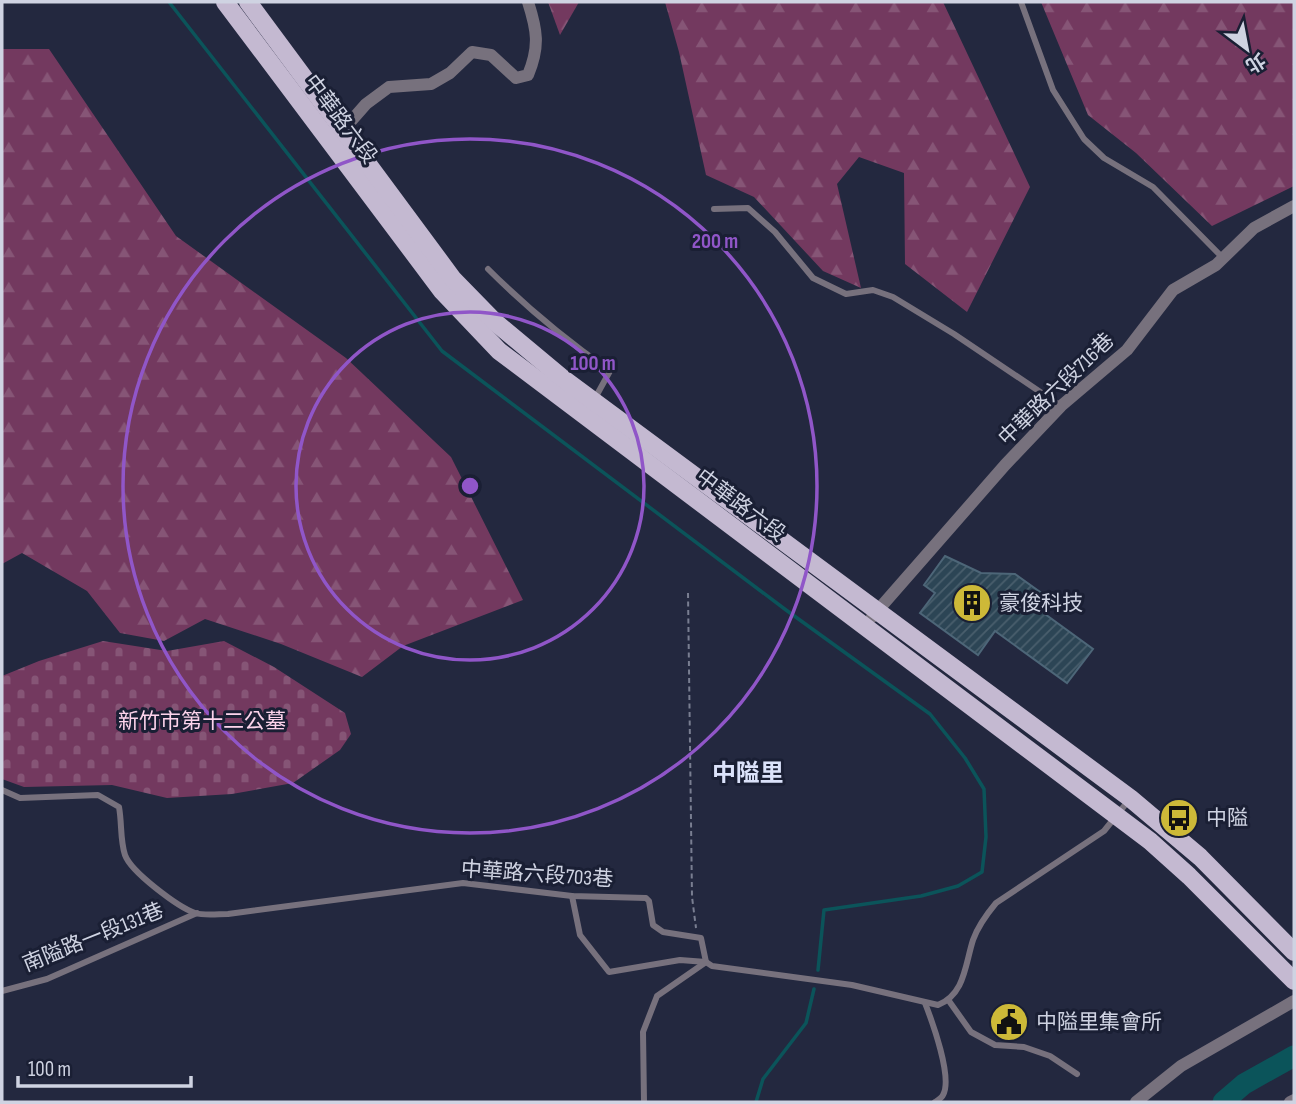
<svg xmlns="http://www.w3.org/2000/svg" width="1296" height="1104" viewBox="0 0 1296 1104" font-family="'Sofia Sans Condensed','Noto Sans TC',sans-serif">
<defs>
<pattern id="forest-firs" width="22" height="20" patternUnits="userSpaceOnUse" patternTransform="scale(1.75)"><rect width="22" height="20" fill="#73395f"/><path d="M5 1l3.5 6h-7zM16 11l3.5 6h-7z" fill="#865576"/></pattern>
<pattern id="cemetery-stones" width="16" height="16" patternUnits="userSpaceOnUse" patternTransform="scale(1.75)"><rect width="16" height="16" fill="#73395f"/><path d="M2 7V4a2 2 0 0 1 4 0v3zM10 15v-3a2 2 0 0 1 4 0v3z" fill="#865576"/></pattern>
<pattern id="building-hatch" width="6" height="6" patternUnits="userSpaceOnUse" patternTransform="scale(1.75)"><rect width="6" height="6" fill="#2c4555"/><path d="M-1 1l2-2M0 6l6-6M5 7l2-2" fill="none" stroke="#4a5f6d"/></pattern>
</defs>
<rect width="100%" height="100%" fill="#23283f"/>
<g fill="url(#forest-firs)">
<polygon points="548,2 579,2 560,35"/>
<polygon points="665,2 943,2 1030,187 967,312 905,264 904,173 859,157 837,184 861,288 823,271 754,197 706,175 679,52"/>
<polygon points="1041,2 1294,2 1294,186 1212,226 1136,153 1088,115"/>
<polygon points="2,49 49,49 176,236 346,358 451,457 523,600 403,646 362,677 281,644 205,619 164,641 120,633 87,591 22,553 2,564"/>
</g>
<polygon fill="url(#cemetery-stones)" points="103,641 167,651 224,641 274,667 345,713 351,734 340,750 293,783 232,794 167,798 112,785 24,787 2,779 2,676 39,661"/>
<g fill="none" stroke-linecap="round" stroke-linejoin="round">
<g stroke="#0b545a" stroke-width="3.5">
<polyline points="169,2 442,351 786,610 930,714 965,758 984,789 986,837 982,872 958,886 921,896 824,910 818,970"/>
<polyline points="756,1102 763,1079 806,1023 814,989"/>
</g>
<polyline stroke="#0b545a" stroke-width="21" points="1223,1102 1244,1084 1294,1056"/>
</g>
<g fill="url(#building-hatch)" stroke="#4d6678" stroke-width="2">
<polygon points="945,556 981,573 1015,574 1054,602 1045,614 1093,649 1067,683 995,631 978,655 920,613 935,593 924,585"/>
<polygon points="1008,1004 1023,1011 1009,1040 994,1033"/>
</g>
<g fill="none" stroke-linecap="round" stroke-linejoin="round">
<polyline stroke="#797e91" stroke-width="2" stroke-dasharray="5 3.5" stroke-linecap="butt" points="688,593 692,897 696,928"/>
<g stroke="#77717d" stroke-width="6">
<polyline points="1021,2 1053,90 1084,139 1104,158 1153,187 1223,258"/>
<polyline points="714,209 748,208 775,232 813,278 846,294 873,290 893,297 954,334 1061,406"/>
<path d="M488,269C526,307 566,340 610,371L594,400"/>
<path d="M2,790L20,798L98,795L119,807C122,823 120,840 125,855C131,872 178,907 195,913C205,916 218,914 228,914L463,883L572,896L646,898L649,901L653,925L663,932L701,938L706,962L712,966L852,985L938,1005C965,994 965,965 973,940C978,926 986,915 996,903L1104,831L1129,800"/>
<polyline points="572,896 580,935 609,972 680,960 706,962"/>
<polyline points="2,991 47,979 197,913"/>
<polyline points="949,1001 971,1032 995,1045 1024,1047 1050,1056 1077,1074"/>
<path d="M925,1003C932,1021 953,1078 943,1095C942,1098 938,1100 935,1102"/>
<polyline points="644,1102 643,1032 657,996 706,962"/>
</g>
<g stroke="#77717d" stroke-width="12">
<path d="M344,129L366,104L389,87L431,84L450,73L472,52L491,55L516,78L528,75C540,46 537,30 528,2"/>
<polyline points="872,617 1005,465 1061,406 1127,350 1173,290 1216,265 1254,228 1294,206"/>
<polyline points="1136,1102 1181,1066 1294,1001"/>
<polyline points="1290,1102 1294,1100"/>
</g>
<g stroke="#c4b9d1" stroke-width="18">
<polyline points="225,2 442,291 499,351 1150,841 1189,876 1294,981"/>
<polyline points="248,2 453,279 495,322 561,377 1130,798 1200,857 1294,952"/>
</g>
</g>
<g fill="none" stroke="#9056c8" stroke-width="3.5">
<circle cx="470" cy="486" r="174"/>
<circle cx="470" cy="486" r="347"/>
</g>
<defs>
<symbol id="building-disc" viewBox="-11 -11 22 22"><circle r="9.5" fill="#cdb938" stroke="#1a1f34"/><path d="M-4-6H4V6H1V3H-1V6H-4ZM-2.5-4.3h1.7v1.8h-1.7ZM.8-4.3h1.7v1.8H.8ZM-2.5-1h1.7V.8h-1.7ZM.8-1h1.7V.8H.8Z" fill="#111"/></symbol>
<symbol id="bus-disc" viewBox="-11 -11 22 22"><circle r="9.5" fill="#cdb938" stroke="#1a1f34"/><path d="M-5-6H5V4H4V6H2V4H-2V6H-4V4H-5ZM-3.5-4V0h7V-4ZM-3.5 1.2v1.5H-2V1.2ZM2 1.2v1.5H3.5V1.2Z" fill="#111"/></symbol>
<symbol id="civic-disc" viewBox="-11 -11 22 22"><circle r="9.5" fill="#cdb938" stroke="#1a1f34"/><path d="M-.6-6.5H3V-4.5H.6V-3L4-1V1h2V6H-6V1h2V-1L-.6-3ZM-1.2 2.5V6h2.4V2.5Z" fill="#111"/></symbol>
</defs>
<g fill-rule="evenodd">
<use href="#building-disc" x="950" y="581" width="44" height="44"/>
<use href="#bus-disc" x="1157" y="796" width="44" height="44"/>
<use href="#civic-disc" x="987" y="1000" width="44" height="44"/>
</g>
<g text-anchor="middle" stroke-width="6" stroke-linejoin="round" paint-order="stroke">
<g font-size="21" fill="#cfd3e2" stroke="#1a1f34">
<text transform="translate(341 119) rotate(53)" y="7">中華路六段</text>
<text transform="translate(1056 389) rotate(-44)" y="7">中華路六段716巷</text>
<text transform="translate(741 505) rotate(37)" y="7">中華路六段</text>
<text transform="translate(537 874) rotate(4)" y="7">中華路六段703巷</text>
<text transform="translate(93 937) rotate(-22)" y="7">南隘路一段131巷</text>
</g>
<g font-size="21" fill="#cfd3e2" stroke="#1a1f34" text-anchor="start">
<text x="999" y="610">豪俊科技</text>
<text x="1206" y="825">中隘</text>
<text x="1036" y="1029">中隘里集會所</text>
</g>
<g font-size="21" fill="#fcd3eb" stroke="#1a1f34">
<text x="202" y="728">新竹市第十二公墓</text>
</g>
<g font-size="24" font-weight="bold" fill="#dbe2fa" stroke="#1a1f34">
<text x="748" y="781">中隘里</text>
</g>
</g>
<circle cx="470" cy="486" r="10" fill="#9056c8" stroke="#1a1f34" stroke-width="3.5"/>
<g font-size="21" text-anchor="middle" font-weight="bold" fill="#9056c8" stroke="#1a1f34" stroke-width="6" stroke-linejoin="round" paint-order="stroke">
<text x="715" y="248">200 m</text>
<text x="593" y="370">100 m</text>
</g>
<rect width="1296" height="1104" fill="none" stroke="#cfd3e2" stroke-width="7"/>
<g transform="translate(1247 49) rotate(148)" stroke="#1a1f34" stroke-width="5" paint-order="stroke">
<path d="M0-5L12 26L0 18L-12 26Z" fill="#cfd3e2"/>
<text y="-10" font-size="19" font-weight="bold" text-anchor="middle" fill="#cfd3e2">北</text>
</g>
<path d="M18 1076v10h173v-10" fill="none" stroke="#cfd3e2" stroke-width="3.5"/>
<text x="28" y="1076" font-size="21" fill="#cfd3e2" stroke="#1a1f34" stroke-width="5" paint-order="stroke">100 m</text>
</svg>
